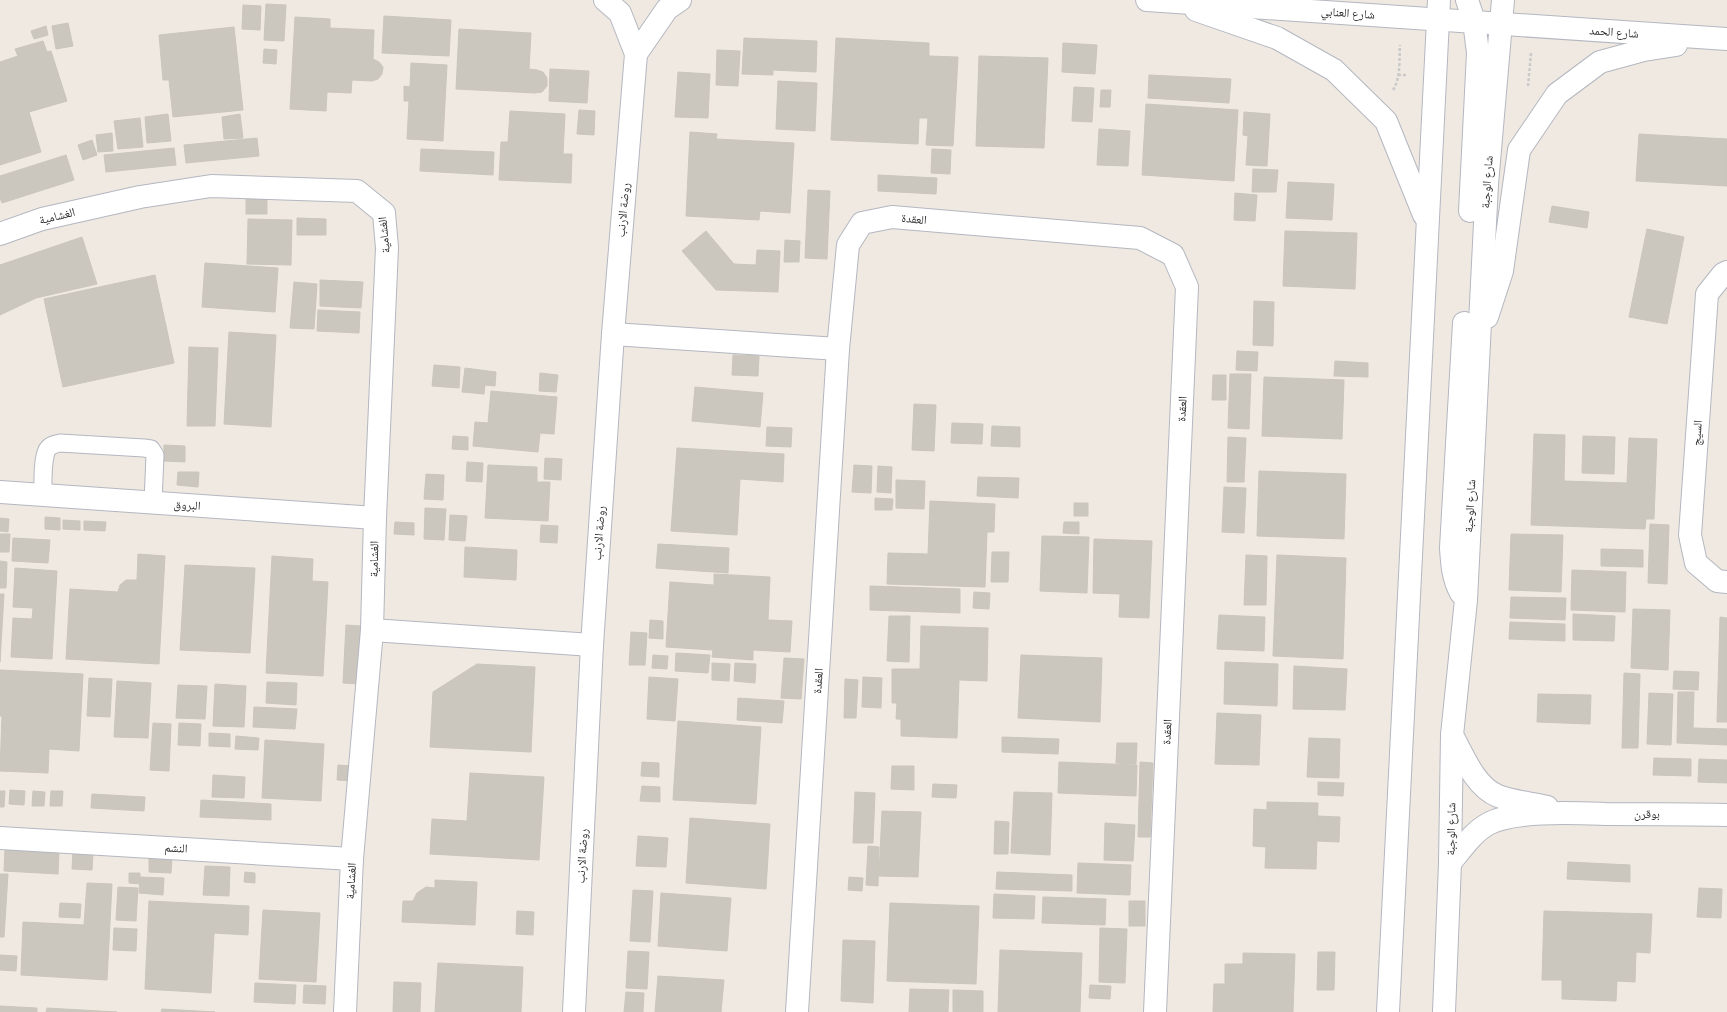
<svg xmlns="http://www.w3.org/2000/svg" width="1727" height="1012" viewBox="0 0 1727 1012" font-family="'Exo 2','Noto Naskh Arabic',sans-serif">
<rect width="100%" height="100%" fill="#efe9e1"/>
<g fill="#cbc7bf" stroke="#cbc5ba">
<polygon points="266,4 286,5 284,41 264,40"/>
<polygon points="243,5 261,6 260,30 242,29"/>
<polygon points="384,16 451,20 449,56 382,53"/>
<polygon points="295,17 330,19 330,28 374,30 373,59 379,62 383,67 382,74 378,79 372,81 352,80 351,93 327,92 326,111 290,109"/>
<polygon points="68,23 73,46 56,49 52,26"/>
<polygon points="46,26 48,35 34,39 31,31"/>
<polygon points="234,27 243,110 173,117 169,80 163,80 159,35"/>
<polygon points="459,29 531,33 529,69 537,70 543,72 547,78 547,86 542,92 535,93 456,89"/>
<polygon points="744,38 817,41 816,72 773,70 773,75 742,74"/>
<polygon points="836,38 929,43 929,56 958,57 953,146 926,145 928,118 919,118 918,144 831,140"/>
<polygon points="43,41 47,52 51,51 67,101 29,112 41,152 0,165 0,62 18,56 15,49"/>
<polygon points="1063,43 1097,45 1095,74 1062,72"/>
<polygon points="264,49 277,50 276,64 263,63"/>
<polygon points="717,50 740,51 738,86 716,85"/>
<polygon points="979,56 1048,58 1044,148 976,146"/>
<polygon points="411,63 447,65 443,141 407,139 409,101 404,101 404,86 410,87"/>
<polygon points="550,69 589,71 587,103 549,101"/>
<polygon points="678,72 710,74 708,118 675,117"/>
<polygon points="1149,75 1231,79 1229,103 1148,98"/>
<polygon points="778,81 817,83 815,131 776,129"/>
<polygon points="1074,87 1094,88 1092,122 1072,121"/>
<polygon points="1101,90 1111,90 1110,107 1100,107"/>
<polygon points="1146,104 1238,110 1234,181 1142,175"/>
<polygon points="579,110 595,111 594,135 577,134"/>
<polygon points="510,111 565,114 563,154 572,154 571,183 499,180 501,142 508,142"/>
<polygon points="1244,112 1270,114 1267,166 1246,165 1248,136 1243,135"/>
<polygon points="168,114 171,141 147,143 145,117"/>
<polygon points="240,114 243,138 224,139 222,117"/>
<polygon points="140,118 143,147 118,149 114,121"/>
<polygon points="1099,129 1130,131 1128,166 1097,165"/>
<polygon points="690,132 717,134 716,139 794,143 790,213 760,211 759,220 686,216"/>
<polygon points="112,133 113,151 98,152 96,135"/>
<polygon points="1639,134 1727,139 1727,186 1636,181"/>
<polygon points="257,138 259,156 186,163 184,145"/>
<polygon points="92,140 97,155 83,160 78,145"/>
<polygon points="174,148 176,165 106,172 104,155"/>
<polygon points="421,149 494,152 493,175 420,171"/>
<polygon points="932,149 951,150 950,174 931,173"/>
<polygon points="66,155 74,180 2,203 0,198 0,176"/>
<polygon points="1253,169 1278,170 1276,192 1252,192"/>
<polygon points="878,175 937,178 936,194 878,191"/>
<polygon points="1288,182 1334,184 1332,220 1286,218"/>
<polygon points="808,190 830,191 827,259 805,258"/>
<polygon points="1235,193 1257,195 1255,221 1234,220"/>
<rect x="246" y="199" width="21" height="15"/>
<polygon points="1552,206 1589,212 1587,228 1549,222"/>
<polygon points="297,218 326,219 326,235 297,235"/>
<polygon points="248,219 292,220 291,265 247,264"/>
<polygon points="1647,229 1684,237 1667,324 1629,317"/>
<polygon points="706,231 734,264 756,265 757,250 780,251 778,292 716,290 682,251"/>
<polygon points="1285,231 1357,233 1355,289 1283,286"/>
<polygon points="82,237 97,284 36,298 0,315 0,265"/>
<polygon points="785,240 800,241 799,262 784,262"/>
<polygon points="205,263 278,268 275,312 202,307"/>
<polygon points="155,275 174,363 63,387 44,299"/>
<polygon points="320,280 363,282 361,308 320,306"/>
<polygon points="294,282 317,284 314,329 290,328"/>
<polygon points="1254,301 1274,302 1273,346 1253,345"/>
<polygon points="318,310 360,312 359,333 317,331"/>
<polygon points="229,332 276,335 271,427 224,424"/>
<polygon points="189,347 218,348 215,426 187,426"/>
<polygon points="1237,351 1258,352 1257,371 1236,370"/>
<polygon points="733,355 759,356 758,376 732,375"/>
<polygon points="1335,361 1368,363 1368,377 1334,376"/>
<polygon points="434,365 460,367 459,388 432,386"/>
<polygon points="465,368 496,372 495,386 485,385 484,394 462,392"/>
<polygon points="540,373 558,375 556,392 539,391"/>
<polygon points="1230,374 1251,374 1249,429 1228,428"/>
<polygon points="1213,375 1226,375 1226,400 1212,400"/>
<polygon points="1264,377 1344,380 1342,439 1262,436"/>
<polygon points="695,387 763,393 760,427 692,421"/>
<polygon points="491,391 557,397 554,434 540,433 538,452 473,446 475,422 488,423"/>
<polygon points="914,404 936,405 934,451 912,450"/>
<polygon points="952,423 983,424 982,444 951,443"/>
<polygon points="992,426 1020,427 1020,447 991,446"/>
<polygon points="767,427 792,428 791,447 766,446"/>
<polygon points="1534,434 1565,435 1564,481 1627,483 1629,438 1657,439 1654,519 1646,519 1645,529 1531,525"/>
<polygon points="453,436 468,437 468,450 452,449"/>
<polygon points="1583,436 1615,437 1614,474 1582,473"/>
<polygon points="1228,437 1246,438 1244,482 1227,482"/>
<polygon points="164,445 185,446 185,462 164,461"/>
<polygon points="677,448 784,454 783,482 740,479 737,535 671,531"/>
<polygon points="545,458 562,459 561,480 544,479"/>
<polygon points="467,462 483,463 482,482 466,481"/>
<polygon points="488,465 537,467 537,482 550,482 548,521 485,518"/>
<polygon points="854,465 872,466 871,493 852,492"/>
<polygon points="878,466 892,467 891,493 877,492"/>
<polygon points="1259,471 1346,474 1344,539 1257,536"/>
<polygon points="178,472 199,472 198,487 177,485"/>
<polygon points="426,474 444,475 443,500 424,499"/>
<polygon points="978,477 1019,478 1018,498 977,496"/>
<polygon points="896,480 925,481 924,509 896,508"/>
<polygon points="1224,487 1246,488 1244,533 1222,532"/>
<polygon points="875,498 893,499 892,510 875,510"/>
<polygon points="930,501 995,504 994,532 987,532 985,587 887,584 888,553 928,554"/>
<rect x="1074" y="503" width="14" height="13"/>
<polygon points="425,508 446,509 444,540 424,539"/>
<polygon points="450,515 467,516 465,541 449,540"/>
<polygon points="45,517 60,518 60,530 45,529"/>
<polygon points="0,518 9,519 8,532 0,531"/>
<polygon points="63,520 80,521 80,530 63,529"/>
<polygon points="84,521 106,522 105,531 84,530"/>
<polygon points="395,522 414,523 414,535 394,534"/>
<polygon points="1064,522 1079,522 1079,534 1063,533"/>
<polygon points="1650,524 1669,525 1667,584 1648,583"/>
<polygon points="541,525 558,526 557,543 540,542"/>
<polygon points="0,534 10,534 9,552 0,552"/>
<polygon points="1511,534 1563,535 1561,592 1509,590"/>
<polygon points="1042,536 1089,537 1087,593 1040,591"/>
<polygon points="13,538 50,540 48,563 12,561"/>
<polygon points="1094,539 1152,541 1149,618 1119,617 1120,594 1093,593"/>
<polygon points="658,544 729,548 728,573 656,568"/>
<polygon points="465,547 517,550 516,580 464,577"/>
<polygon points="1601,549 1643,550 1643,567 1601,566"/>
<polygon points="992,552 1009,552 1008,582 991,582"/>
<polygon points="138,554 165,556 159,664 66,659 70,589 118,592 120,585 126,580 137,580"/>
<polygon points="1246,555 1267,556 1266,605 1244,605"/>
<polygon points="1277,555 1346,558 1343,659 1273,656"/>
<polygon points="272,556 313,559 312,581 328,582 323,676 266,673"/>
<polygon points="0,561 7,562 6,588 0,588"/>
<polygon points="185,565 255,568 250,653 180,650"/>
<polygon points="15,568 57,571 52,659 11,657 13,618 32,619 33,608 13,607"/>
<polygon points="1572,570 1626,572 1625,612 1571,610"/>
<polygon points="714,574 770,577 768,620 792,621 790,652 753,650 753,660 712,657 713,650 666,647 670,582 714,585"/>
<polygon points="870,586 960,589 960,613 870,610"/>
<polygon points="974,592 990,593 989,609 973,608"/>
<polygon points="0,594 4,594 0,662"/>
<polygon points="1511,597 1566,598 1565,620 1510,618"/>
<polygon points="1633,609 1670,610 1668,670 1631,668"/>
<polygon points="1573,614 1615,616 1614,641 1573,640"/>
<polygon points="1219,615 1265,617 1264,651 1217,649"/>
<polygon points="889,616 910,616 909,662 887,661"/>
<polygon points="1720,617 1727,618 1727,722 1717,722"/>
<polygon points="650,620 663,621 663,639 649,638"/>
<polygon points="1510,622 1565,624 1565,641 1509,639"/>
<polygon points="346,625 361,626 358,684 343,683"/>
<polygon points="921,626 988,628 987,681 959,680 957,738 901,736 901,719 896,719 897,703 892,703 892,669 920,669"/>
<polygon points="631,632 647,633 645,665 629,665"/>
<polygon points="676,653 710,655 708,673 675,671"/>
<polygon points="653,655 668,656 667,669 652,668"/>
<polygon points="1021,655 1102,658 1100,722 1018,718"/>
<polygon points="784,658 804,659 801,699 781,698"/>
<polygon points="1225,662 1278,664 1277,706 1224,704"/>
<polygon points="712,663 730,664 729,681 712,680"/>
<polygon points="735,663 756,664 755,683 734,681"/>
<polygon points="477,664 535,667 531,752 430,747 433,692"/>
<polygon points="1294,666 1347,669 1345,710 1293,709"/>
<polygon points="0,670 83,674 79,751 49,749 48,773 0,771 2,716 0,716"/>
<polygon points="1674,671 1699,672 1698,690 1673,689"/>
<polygon points="1624,673 1640,674 1638,748 1622,748"/>
<polygon points="649,677 678,679 675,721 647,719"/>
<polygon points="863,677 882,678 881,708 862,707"/>
<polygon points="89,678 112,679 110,717 87,716"/>
<polygon points="845,679 858,680 856,718 844,718"/>
<polygon points="117,681 151,683 148,738 114,737"/>
<polygon points="267,682 297,683 296,705 266,703"/>
<polygon points="215,684 246,686 244,727 213,726"/>
<polygon points="178,685 207,686 205,719 176,718"/>
<polygon points="1678,692 1694,692 1693,728 1727,729 1727,745 1677,743"/>
<polygon points="1649,693 1673,694 1671,745 1647,744"/>
<polygon points="1538,694 1591,695 1590,724 1537,722"/>
<polygon points="738,698 784,701 782,723 737,720"/>
<polygon points="254,707 297,709 295,729 253,727"/>
<polygon points="1217,713 1261,715 1259,765 1215,764"/>
<polygon points="678,721 761,727 756,804 673,800"/>
<polygon points="153,723 171,724 169,771 150,770"/>
<polygon points="179,723 201,724 200,746 178,745"/>
<polygon points="209,733 230,734 230,747 209,746"/>
<polygon points="236,736 259,738 258,750 235,749"/>
<polygon points="1002,737 1059,739 1058,754 1002,752"/>
<polygon points="1309,738 1340,739 1339,778 1307,777"/>
<polygon points="265,740 324,744 321,801 262,798"/>
<polygon points="1117,743 1137,743 1136,764 1116,763"/>
<polygon points="1654,758 1691,759 1691,776 1653,775"/>
<polygon points="1699,759 1727,760 1727,783 1698,782"/>
<polygon points="642,762 659,763 659,777 641,776"/>
<polygon points="1059,762 1137,765 1136,796 1058,793"/>
<polygon points="1140,762 1153,763 1150,837 1138,837"/>
<polygon points="338,765 353,766 352,781 337,780"/>
<polygon points="892,766 914,766 914,790 891,789"/>
<polygon points="470,773 544,777 539,860 430,854 432,819 467,821"/>
<polygon points="213,775 245,777 244,798 212,797"/>
<polygon points="1318,782 1344,783 1343,796 1318,795"/>
<polygon points="933,784 957,785 956,798 932,797"/>
<polygon points="642,786 660,787 660,802 640,801"/>
<polygon points="10,790 25,791 24,805 9,804"/>
<polygon points="0,791 5,791 4,807 0,807"/>
<polygon points="33,791 45,792 44,806 32,806"/>
<polygon points="51,791 63,791 62,806 50,806"/>
<polygon points="855,792 875,793 873,843 853,843"/>
<polygon points="1014,792 1052,793 1050,855 1011,853"/>
<polygon points="92,794 145,797 144,811 91,808"/>
<polygon points="201,800 271,804 271,820 200,817"/>
<polygon points="1267,802 1318,803 1316,869 1265,868 1266,847 1253,846 1254,809 1267,810"/>
<polygon points="882,811 921,812 918,877 879,876"/>
<polygon points="1318,816 1340,817 1339,842 1317,841"/>
<polygon points="690,818 770,824 766,889 686,883"/>
<polygon points="995,821 1009,822 1008,854 994,854"/>
<polygon points="1105,823 1135,825 1133,861 1104,860"/>
<polygon points="638,836 668,838 666,867 636,866"/>
<polygon points="868,846 879,847 878,886 866,885"/>
<polygon points="5,849 59,851 58,874 4,871"/>
<polygon points="73,852 93,853 92,870 72,869"/>
<polygon points="149,857 172,858 171,873 149,872"/>
<polygon points="1568,862 1630,865 1630,882 1567,879"/>
<polygon points="1078,863 1131,865 1130,895 1077,893"/>
<polygon points="205,866 230,867 229,896 203,895"/>
<polygon points="245,872 255,873 255,883 244,882"/>
<polygon points="997,872 1072,875 1072,891 996,889"/>
<polygon points="129,873 140,873 140,884 129,883"/>
<polygon points="0,874 8,874 4,937 0,937"/>
<polygon points="140,877 164,878 163,895 139,893"/>
<polygon points="849,877 863,878 862,891 848,890"/>
<polygon points="435,880 477,882 475,925 402,922 403,901 413,901 417,893 426,887 435,888"/>
<polygon points="87,883 112,884 107,980 21,975 23,922 84,925"/>
<polygon points="118,887 138,888 136,921 116,920"/>
<polygon points="1699,888 1722,889 1721,918 1697,917"/>
<polygon points="633,890 653,891 650,942 630,941"/>
<polygon points="661,893 731,898 727,951 658,946"/>
<polygon points="994,894 1035,896 1034,919 993,918"/>
<polygon points="1043,897 1106,899 1105,925 1042,923"/>
<polygon points="149,901 249,906 248,935 214,933 211,993 145,989"/>
<rect x="1129" y="901" width="16" height="25"/>
<polygon points="60,903 81,904 80,918 59,917"/>
<polygon points="890,903 979,906 976,984 887,981"/>
<polygon points="263,910 320,913 316,982 259,979"/>
<polygon points="517,911 534,912 533,935 516,934"/>
<polygon points="1544,911 1652,914 1650,953 1636,952 1635,982 1617,981 1616,1001 1562,999 1562,980 1542,980"/>
<polygon points="114,928 137,929 136,951 113,950"/>
<polygon points="1100,928 1127,929 1125,983 1099,982"/>
<polygon points="843,940 875,941 873,1003 841,1001"/>
<polygon points="1000,950 1082,953 1080,1012 998,1012"/>
<polygon points="628,951 649,952 647,989 626,988"/>
<polygon points="1318,952 1335,952 1334,990 1317,990"/>
<polygon points="1243,953 1295,954 1293,1012 1213,1012 1214,984 1225,984 1225,964 1243,964"/>
<polygon points="0,955 17,956 16,971 0,970"/>
<polygon points="438,963 523,967 521,1012 435,1012"/>
<polygon points="658,976 724,980 721,1012 655,1012"/>
<polygon points="394,982 421,983 420,1012 393,1012"/>
<polygon points="255,983 296,985 295,1004 254,1002"/>
<polygon points="304,985 326,986 325,1004 303,1003"/>
<polygon points="1090,985 1111,986 1110,999 1089,998"/>
<polygon points="910,989 949,990 948,1012 909,1012"/>
<polygon points="953,990 983,991 983,1012 953,1012"/>
<polygon points="626,992 644,993 643,1012 624,1012"/>
<polygon points="0,1006 37,1008 37,1012 0,1012"/>
<polygon points="47,1008 117,1012 46,1012"/>
<polygon points="162,1009 215,1012 161,1012"/>
</g>
<g fill="none" stroke-linecap="round" stroke-linejoin="round">
<defs>
<path id="lane" d="M43,495C43,483 42,461 47,450C50,445 55,444 60,443L144,448L151,449L155,455L153,502"/>
<g id="street">
<polyline points="636,54 667,9 680,0"/>
<polyline points="0,234 42,219 140,197 211,186 357,191 384,213 387,248 375,518 372,630 352,859 345,1012"/>
<polyline points="1727,272 1723,274 1707,294 1690,535 1696,563 1717,581 1727,582"/>
<polyline points="613,334 838,349"/>
<polyline points="0,492 375,518"/>
<polyline points="372,630 592,645"/>
<path d="M1452,735C1463,755 1475,787 1498,796C1514,802 1531,803 1547,807"/>
<polyline points="0,838 352,859"/>
<path d="M1450,863C1461,850 1473,832 1488,824C1513,810 1576,813 1605,814C1646,814 1686,814 1727,815"/>
<polyline points="574,1012 592,645 613,334 636,54 620,13 605,0"/>
<polyline points="797,1012 838,349 848,245 862,223 892,217 1140,238 1173,255 1187,287 1155,1012"/>
</g>
<g id="secondary">
<polyline points="1147,0 1727,39"/>
<polyline points="1467,0 1474,21 1478,53 1470,211"/>
<polyline points="1196,10 1277,38 1334,70 1386,121 1424,215"/>
<polyline points="1487,317 1502,271 1519,150 1557,94 1600,62 1644,50 1676,45"/>
<path d="M1461,593C1453,579 1452,564 1451,548L1464,323"/>
<polyline points="1388,1012 1439,0"/>
<polyline points="1444,1012 1450,863 1452,735 1466,600 1487,184 1503,0"/>
</g>
</defs>
<use href="#lane" stroke="#b4b7c1" stroke-width="19"/>
<use href="#street" stroke="#b4b7c1" stroke-width="24"/>
<use href="#secondary" stroke="#b4b7c1" stroke-width="24"/>
<g stroke="#c9c9c9" stroke-width="2.5" stroke-dasharray="3 2" stroke-linecap="butt">
<polyline points="1398,75 1408,75"/>
<polyline points="1528,86 1531,53"/>
<path d="M1393,90C1401,78 1399,60 1400,45"/>
</g>
<use href="#lane" stroke="#fff" stroke-width="17"/>
<use href="#street" stroke="#fff" stroke-width="22"/>
<use href="#secondary" stroke="#fff" stroke-width="22"/>
</g>
<g text-anchor="middle" stroke-width="3" stroke-linejoin="round" paint-order="stroke">
<g font-size="12" fill="#2e2e2e" stroke="#fff">
<text transform="translate(1348 13) rotate(4)" y="4">شارع العنابي</text>
<text transform="translate(1614 32) rotate(4)" y="4">شارع الحمد</text>
<text transform="translate(1487 182) rotate(-86)" y="4">شارع الوجبة</text>
<text transform="translate(623 210) rotate(-85)" y="4">روضة الارنب</text>
<text transform="translate(57 216) rotate(-14)" y="4">الغشامية</text>
<text transform="translate(914 219) rotate(5)" y="4">العقدة</text>
<text transform="translate(384 235) rotate(-96)" y="4">الغشامية</text>
<text transform="translate(1182 409) rotate(-87)" y="4">العقدة</text>
<text transform="translate(1697 433) rotate(-86)" y="4">السيج</text>
<text transform="translate(187 505) rotate(4)" y="4">البروق</text>
<text transform="translate(1470 506) rotate(-87)" y="4">شارع الوجبة</text>
<text transform="translate(599 533) rotate(-86)" y="4">روضة الارنب</text>
<text transform="translate(374 559) rotate(-89)" y="4">الغشامية</text>
<text transform="translate(818 681) rotate(-86)" y="4">العقدة</text>
<text transform="translate(1167 732) rotate(-87)" y="4">العقدة</text>
<text x="1647" y="818">بوقرن</text>
<text transform="translate(1451 829) rotate(-89)" y="4">شارع الوجبة</text>
<text transform="translate(176 848) rotate(3)" y="4">النشم</text>
<text transform="translate(582 856) rotate(-87)" y="4">روضة الارنب</text>
<text transform="translate(351 881) rotate(-87)" y="4">الغشامية</text>
</g>
</g>
</svg>
